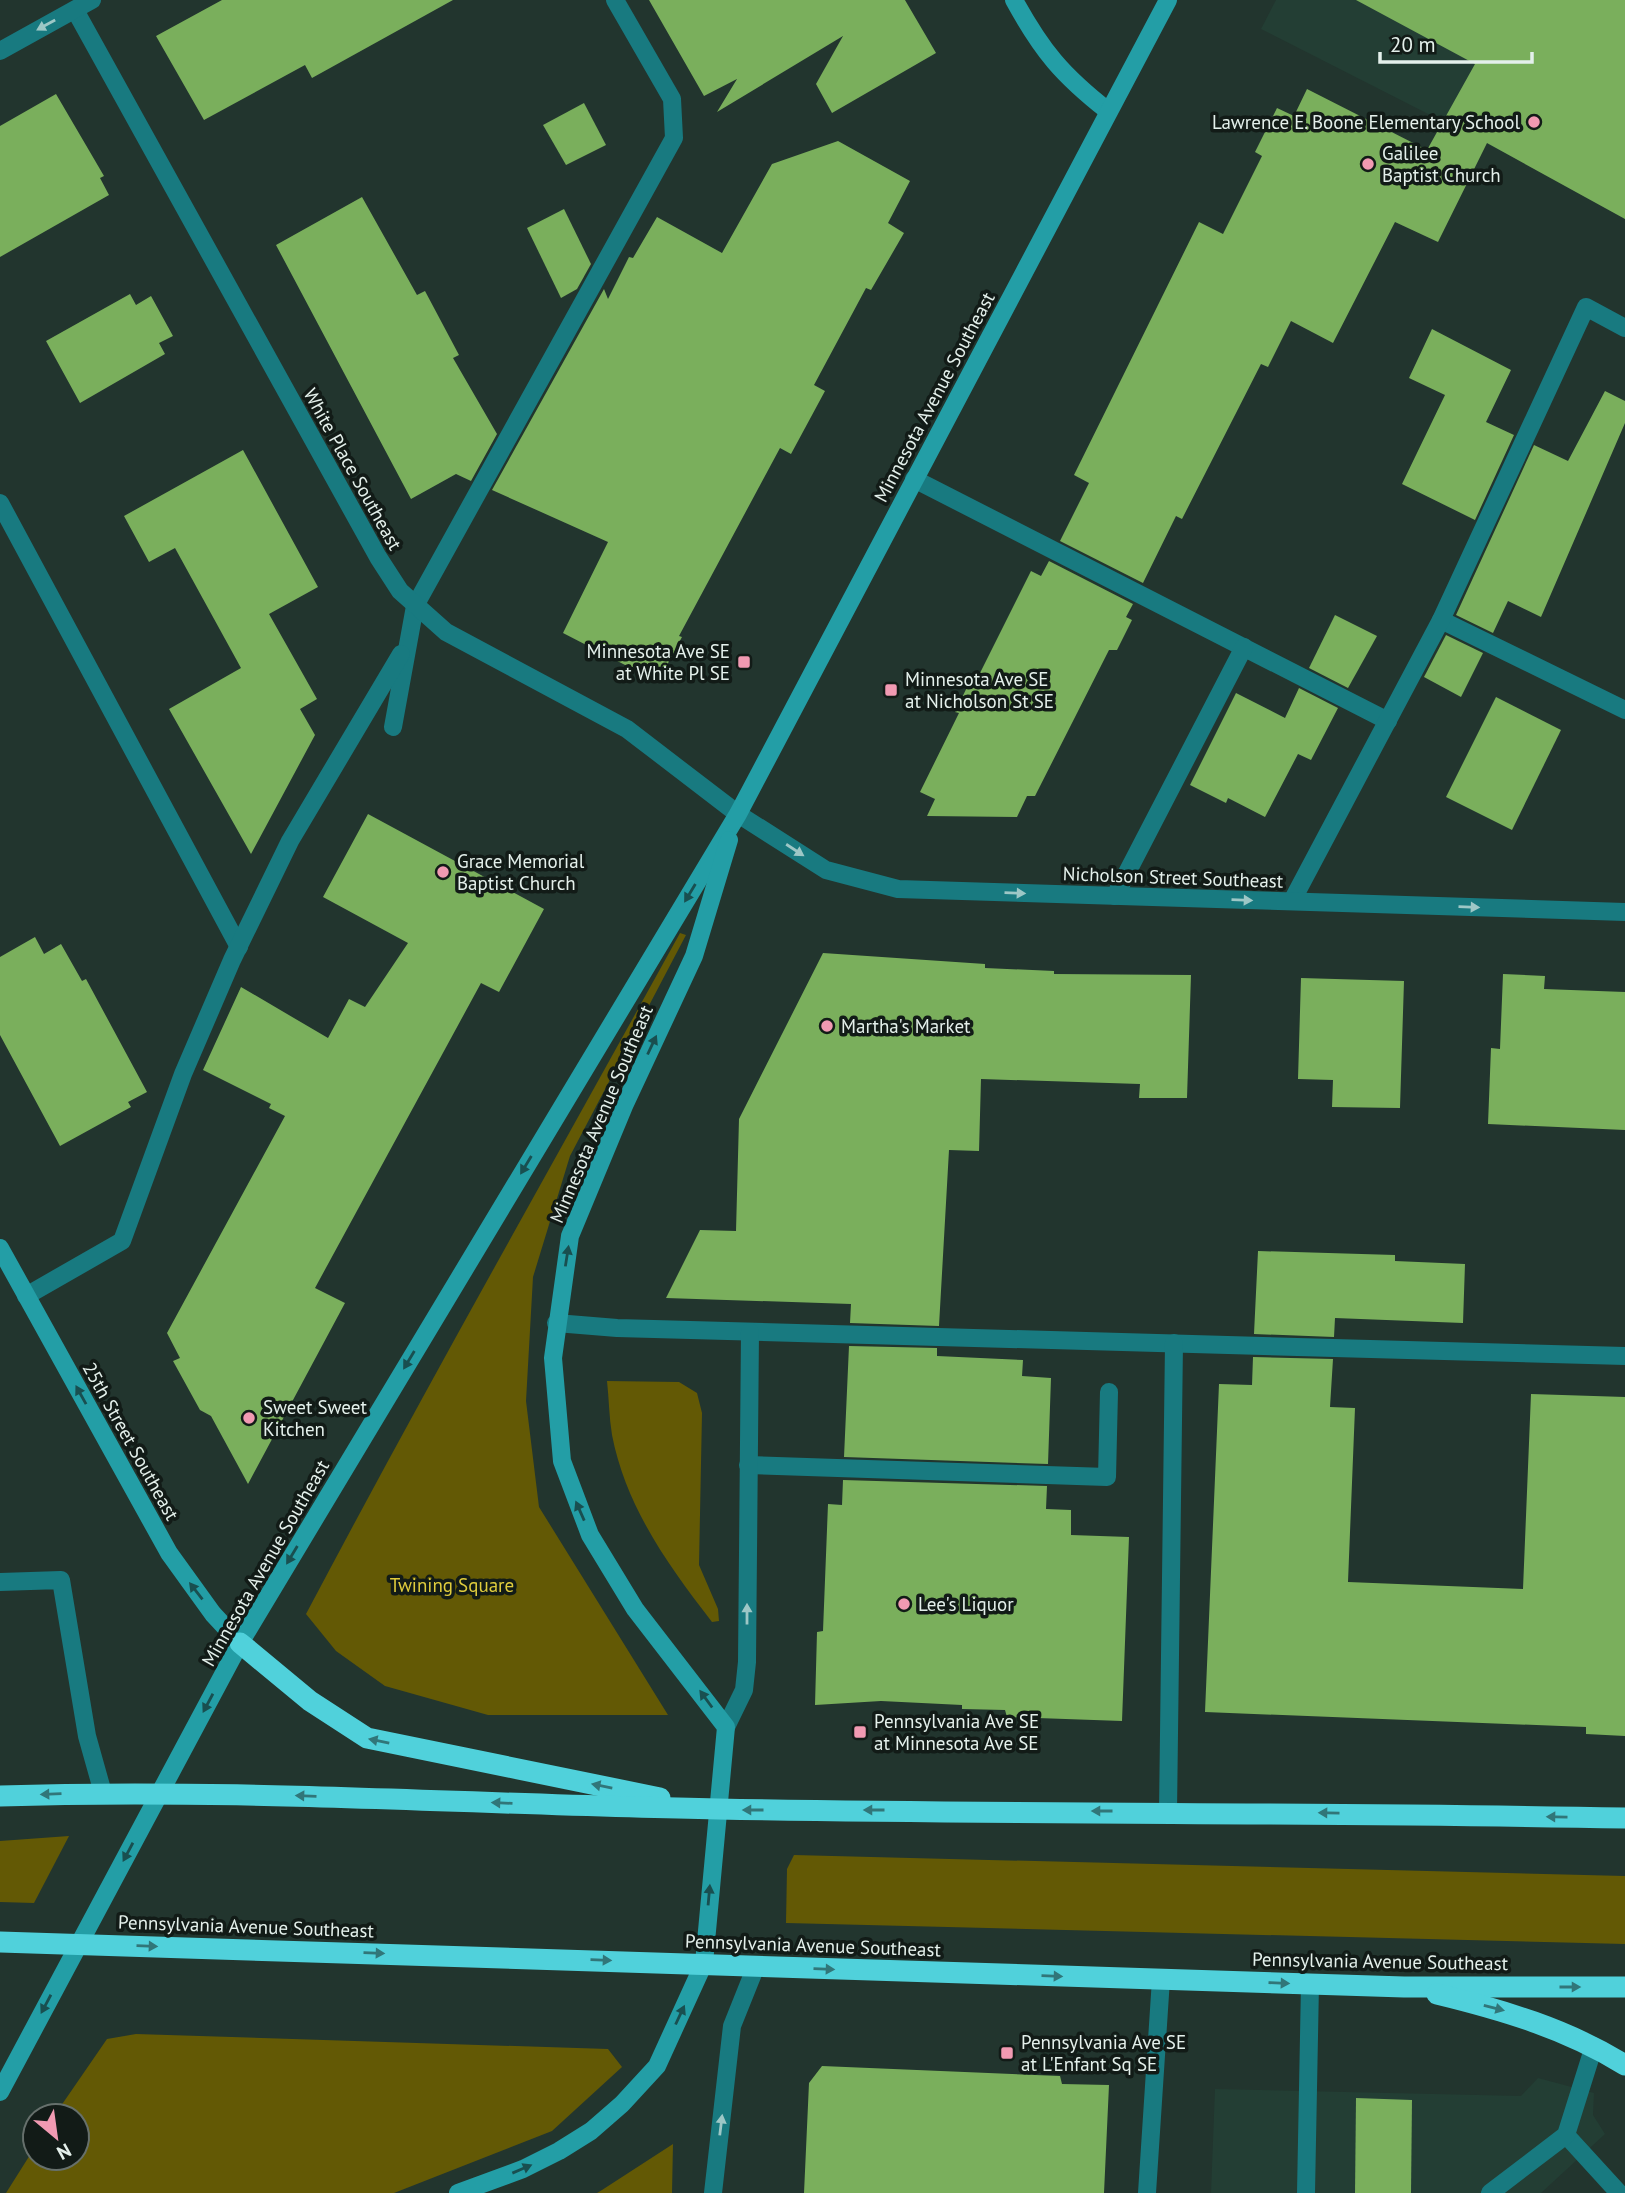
<svg xmlns="http://www.w3.org/2000/svg" width="1625" height="2193" viewBox="0 0 1625 2193" font-family="'PT Sans',sans-serif">
<rect width="100%" height="100%" fill="#22352e"/>
<g fill="#233e34">
<polygon points="1276,0 1625,0 1625,214 1261,29"/>
<polygon points="1538,2078 1594,2093 1593,2115 1605,2134 1541,2193 1211,2193 1215,2089 1521,2096"/>
</g>
<g fill="#635905">
<path d="M680,933L686,935L570,1156L533,1277L526,1401L539,1507L668,1715H488L385,1686L336,1651L306,1614C427,1385 555,1160 680,933Z"/>
<path d="M607,1381L679,1382L697,1393L702,1413L699,1565L718,1609L719,1621L712,1622C668,1565 626,1507 612,1435C609,1417 609,1399 607,1381Z"/>
<polygon points="69,1836 34,1903 0,1902 0,1841"/>
<polygon points="794,1855 1625,1876 1625,1944 786,1923 787,1869"/>
<polygon points="136,2034 608,2049 622,2067 552,2131 394,2193 6,2193 35,2147 35,2158 77,2158 77,2116 54,2116 107,2039"/>
<polygon points="673,2144 672,2193 597,2193 602,2190"/>
</g>
<g fill="#7aaf5c">
<polygon points="222,0 453,0 312,78 305,65 204,120 156,36"/>
<polygon points="649,0 905,0 936,53 832,113 816,84 843,36 717,112 737,79 704,96"/>
<polygon points="1356,0 1625,0 1625,219 1487,143 1438,242 1395,222 1333,343 1291,321 1268,367 1261,364 1182,519 1176,516 1143,583 1060,541 1089,483 1074,475 1199,222 1223,234 1262,156 1255,152 1277,108 1294,116 1307,89 1427,150 1475,64"/>
<polygon points="56,94 104,176 100,178 109,195 0,257 0,126"/>
<polygon points="584,103 606,145 566,165 543,125"/>
<polygon points="838,141 910,181 888,223 904,233 871,290 866,288 814,385 825,391 791,454 780,448 679,636 682,637 658,682 563,633 608,542 492,490 604,289 608,299 629,257 633,258 657,217 722,253 772,164"/>
<polygon points="362,197 417,295 425,291 459,355 453,358 497,434 471,481 456,474 411,499 276,245"/>
<polygon points="564,209 591,264 577,289 561,298 527,228"/>
<polygon points="130,294 136,305 151,296 173,336 159,343 165,354 80,403 46,341"/>
<polygon points="1432,329 1511,370 1486,422 1514,435 1475,520 1402,484 1445,395 1409,378"/>
<polygon points="1605,391 1625,401 1625,423 1541,617 1508,601 1493,633 1456,615 1534,445 1568,461"/>
<polygon points="243,450 318,587 269,614 317,699 300,709 315,735 251,854 169,709 241,668 175,548 149,562 124,516"/>
<polygon points="1049,561 1133,604 1126,617 1132,620 1117,650 1109,650 1035,796 1027,796 1017,817 927,816 935,799 920,792 959,713 955,712 971,679 977,679 1031,571 1041,576"/>
<polygon points="1335,615 1377,636 1348,688 1309,668"/>
<polygon points="1446,635 1483,653 1461,697 1424,677"/>
<polygon points="1299,688 1338,708 1311,760 1298,754 1265,817 1228,798 1226,803 1190,785 1236,693 1285,718"/>
<polygon points="1496,697 1561,730 1512,830 1446,797"/>
<polygon points="368,814 544,909 499,992 481,983 315,1288 345,1303 248,1484 211,1416 200,1410 173,1361 180,1358 167,1333 285,1116 269,1108 271,1104 203,1070 241,987 328,1038 349,999 365,1007 408,943 323,897"/>
<polygon points="35,937 44,954 61,944 82,981 86,979 147,1092 128,1102 131,1107 60,1146 0,1035 0,957"/>
<polygon points="823,953 985,964 985,968 1054,971 1054,974 1191,975 1187,1098 1139,1098 1140,1084 981,1079 979,1151 949,1150 939,1326 850,1323 851,1304 666,1298 700,1230 736,1231 739,1119"/>
<polygon points="1503,974 1545,976 1544,989 1625,992 1625,1130 1488,1124 1491,1048 1500,1049"/>
<polygon points="1301,978 1404,981 1400,1108 1332,1107 1333,1080 1298,1079"/>
<polygon points="1258,1251 1395,1255 1395,1261 1465,1264 1463,1323 1335,1318 1334,1337 1254,1334"/>
<polygon points="849,1346 937,1348 937,1356 1023,1360 1022,1376 1051,1378 1048,1464 844,1457"/>
<polygon points="1253,1357 1333,1359 1330,1407 1355,1408 1348,1582 1523,1589 1531,1394 1625,1397 1625,1736 1586,1734 1586,1727 1205,1712 1219,1384 1252,1385"/>
<polygon points="843,1480 1047,1486 1046,1509 1071,1510 1071,1535 1129,1537 1122,1721 1007,1717 1005,1710 962,1709 962,1705 881,1701 815,1705 817,1632 823,1631 828,1504 842,1505"/>
<polygon points="822,2066 1060,2076 1062,2084 1109,2085 1104,2193 804,2193 809,2083"/>
<polygon points="1356,2098 1412,2100 1411,2193 1355,2193"/>
</g>
<g fill="none" stroke-linecap="round" stroke-linejoin="round">
<g stroke="#187a80" stroke-width="18">
<polyline points="914,479 1388,721"/>
<polyline points="0,503 239,947"/>
<polyline points="1441,620 1625,710"/>
<polyline points="393,727 415,606 674,138 672,99 615,0"/>
<polyline points="1115,896 1244,647"/>
<polyline points="1292,901 1441,620 1586,307 1625,328"/>
<polyline points="26,1296 122,1241 183,1074 232,960 290,841 401,654"/>
<polyline points="556,1323 617,1328 1625,1356"/>
<polyline points="748,1465 1107,1477 1109,1392"/>
<polyline points="0,1582 61,1580 87,1736 103,1793"/>
<polyline points="726,1727 744,1690 747,1662 750,1332"/>
<polyline points="1168,1812 1174,1343"/>
<polyline points="1566,2135 1619,2193"/>
<polyline points="1147,2193 1161,1979"/>
<polyline points="1306,2193 1310,1984"/>
<polyline points="1490,2193 1566,2135 1594,2046"/>
</g>
<g stroke="#187a80" stroke-width="18">
<polyline points="75,10 378,557 400,591 446,632 627,729 738,814 826,870 898,889 1625,912"/>
<polyline points="0,51 92,0"/>
<polyline points="713,2193 732,2026 756,1966"/>
</g>
<g stroke="#239ea6" stroke-width="18">
<path d="M1014,0C1042,51 1062,75 1108,111"/>
<polyline points="0,1248 169,1553 213,1614 240,1643"/>
<polyline points="0,2092 240,1643 738,814 1168,0"/>
<polyline points="458,2193 523,2169 559,2151 591,2131 622,2104 657,2066 704,1963 726,1727 635,1609 590,1535 562,1461 553,1358 570,1236 624,1106 694,956 729,840"/>
</g>
<g stroke="#50d1db" stroke-width="21">
<polyline points="240,1643 310,1701 367,1738 660,1798"/>
<path d="M0,1796C240,1788 479,1805 718,1809C1021,1815 1323,1812 1625,1818"/>
<polyline points="0,1942 1404,1987 1625,1987"/>
<path d="M1437,1994C1503,2010 1567,2029 1625,2065"/>
</g>
</g>
<defs><path id="oneway-solid" d="M-6-.8H1V-3.2L6.5 0L1 3.2V.8H-6Z" transform="scale(1.75)"/></defs>
<g fill="#9dc7c6">
<use href="#oneway-solid" transform="translate(46 25) rotate(151)"/>
<use href="#oneway-solid" transform="translate(795 850) rotate(33)"/>
<use href="#oneway-solid" transform="translate(1015 893) rotate(2)"/>
<use href="#oneway-solid" transform="translate(1242 900) rotate(2)"/>
<use href="#oneway-solid" transform="translate(1469 907) rotate(2)"/>
<use href="#oneway-solid" transform="translate(747 1614) rotate(-90)"/>
<use href="#oneway-solid" transform="translate(721 2125) rotate(-83)"/>
</g>
<g fill="#194f50">
<use href="#oneway-solid" transform="translate(690 893) rotate(121)"/>
<use href="#oneway-solid" transform="translate(652 1045) rotate(-65)"/>
<use href="#oneway-solid" transform="translate(526 1165) rotate(121)"/>
<use href="#oneway-solid" transform="translate(567 1256) rotate(-81)"/>
<use href="#oneway-solid" transform="translate(409 1360) rotate(121)"/>
<use href="#oneway-solid" transform="translate(81 1395) rotate(-119)"/>
<use href="#oneway-solid" transform="translate(580 1511) rotate(-114)"/>
<use href="#oneway-solid" transform="translate(292 1555) rotate(121)"/>
<use href="#oneway-solid" transform="translate(196 1591) rotate(-128)"/>
<use href="#oneway-solid" transform="translate(706 1699) rotate(-126)"/>
<use href="#oneway-solid" transform="translate(208 1703) rotate(118)"/>
<use href="#oneway-solid" transform="translate(128 1852) rotate(118)"/>
<use href="#oneway-solid" transform="translate(709 1895) rotate(-85)"/>
<use href="#oneway-solid" transform="translate(46 2004) rotate(118)"/>
<use href="#oneway-solid" transform="translate(680 2015) rotate(-65)"/>
<use href="#oneway-solid" transform="translate(522 2169) rotate(-23)"/>
</g>
<g fill="#317679">
<use href="#oneway-solid" transform="translate(379 1741) rotate(-168)"/>
<use href="#oneway-solid" transform="translate(602 1786) rotate(-169)"/>
<use href="#oneway-solid" transform="translate(51 1794) rotate(178)"/>
<use href="#oneway-solid" transform="translate(306 1796) rotate(-178)"/>
<use href="#oneway-solid" transform="translate(502 1803) rotate(-178)"/>
<use href="#oneway-solid" transform="translate(753 1810) rotate(-180)"/>
<use href="#oneway-solid" transform="translate(874 1810) rotate(-180)"/>
<use href="#oneway-solid" transform="translate(1102 1811) rotate(-180)"/>
<use href="#oneway-solid" transform="translate(1329 1813) rotate(-179)"/>
<use href="#oneway-solid" transform="translate(1557 1817) rotate(-179)"/>
<use href="#oneway-solid" transform="translate(147 1946) rotate(2)"/>
<use href="#oneway-solid" transform="translate(374 1953) rotate(2)"/>
<use href="#oneway-solid" transform="translate(601 1960) rotate(2)"/>
<use href="#oneway-solid" transform="translate(824 1969) rotate(2)"/>
<use href="#oneway-solid" transform="translate(1052 1976) rotate(2)"/>
<use href="#oneway-solid" transform="translate(1279 1983) rotate(2)"/>
<use href="#oneway-solid" transform="translate(1570 1987)"/>
<use href="#oneway-solid" transform="translate(1494 2008) rotate(14)"/>
</g>
<g fill="#f19ab2" stroke="#121b17" stroke-width="2.5">
<circle cx="1534" cy="122" r="7"/>
<circle cx="1368" cy="164" r="7"/>
<rect x="737" y="655" width="14" height="14" rx="3.5"/>
<rect x="884" y="683" width="14" height="14" rx="3.5"/>
<circle cx="443" cy="872" r="7"/>
<circle cx="827" cy="1026" r="7"/>
<circle cx="249" cy="1418" r="7"/>
<circle cx="904" cy="1604" r="7"/>
<rect x="853" y="1725" width="14" height="14" rx="3.5"/>
<rect x="1000" y="2046" width="14" height="14" rx="3.5"/>
</g>
<g text-anchor="middle" stroke-width="7" stroke-linejoin="round" paint-order="stroke">
<g font-size="19" fill="#e4f0eb" stroke="#121b17" text-anchor="start">
<text x="1520" y="129" text-anchor="end">Lawrence E. Boone Elementary School</text>
<text x="1382" y="160">Galilee<tspan x="1382" dy="22">Baptist Church</tspan></text>
<text x="730" y="658" text-anchor="end">Minnesota Ave SE<tspan x="730" dy="22">at White Pl SE</tspan></text>
<text x="905" y="686">Minnesota Ave SE<tspan x="905" dy="22">at Nicholson St SE</tspan></text>
<text x="457" y="868">Grace Memorial<tspan x="457" dy="22">Baptist Church</tspan></text>
<text x="841" y="1033">Martha's Market</text>
<text x="263" y="1414">Sweet Sweet<tspan x="263" dy="22">Kitchen</tspan></text>
<text x="918" y="1611">Lee's Liquor</text>
<text x="874" y="1728">Pennsylvania Ave SE<tspan x="874" dy="22">at Minnesota Ave SE</tspan></text>
<text x="1021" y="2049">Pennsylvania Ave SE<tspan x="1021" dy="22">at L'Enfant Sq SE</tspan></text>
</g>
<g font-size="19" fill="#e4f0eb" stroke="#121b17">
<text transform="translate(934 397) rotate(-62)" y="7">Minnesota Avenue Southeast</text>
<text transform="translate(353 469) rotate(61)" y="7">White Place Southeast</text>
<text transform="translate(1173 877) rotate(2)" y="7">Nicholson Street Southeast</text>
<text transform="translate(601 1114) rotate(-67)" y="7">Minnesota Avenue Southeast</text>
<text transform="translate(131 1441) rotate(61)" y="7">25th Street Southeast</text>
<text transform="translate(265 1563) rotate(-60)" y="7">Minnesota Avenue Southeast</text>
<text transform="translate(246 1926) rotate(2)" y="7">Pennsylvania Avenue Southeast</text>
<text transform="translate(813 1945) rotate(2)" y="7">Pennsylvania Avenue Southeast</text>
<text transform="translate(1380 1961) rotate(1)" y="7">Pennsylvania Avenue Southeast</text>
</g>
<g font-size="19" fill="#dfcc3d" stroke="#121b17">
<text x="452" y="1592">Twining Square</text>
</g>
</g>
<g transform="translate(56 2137) rotate(151)"><circle r="33" fill="#121b17" stroke="#66706c" stroke-width="2"/>
<path d="M0-5L12 26L0 18L-12 26Z" fill="#f19ab2"/>
<text y="-10" font-size="19" font-weight="bold" text-anchor="middle" fill="#e4f0eb">N</text>
</g>
<path d="M1380 52v10h152v-10" fill="none" stroke="#e4f0eb" stroke-width="3.5"/>
<text x="1390" y="52" font-size="21" fill="#e4f0eb" stroke="#121b17" stroke-width="5" paint-order="stroke">20 m</text>
</svg>
